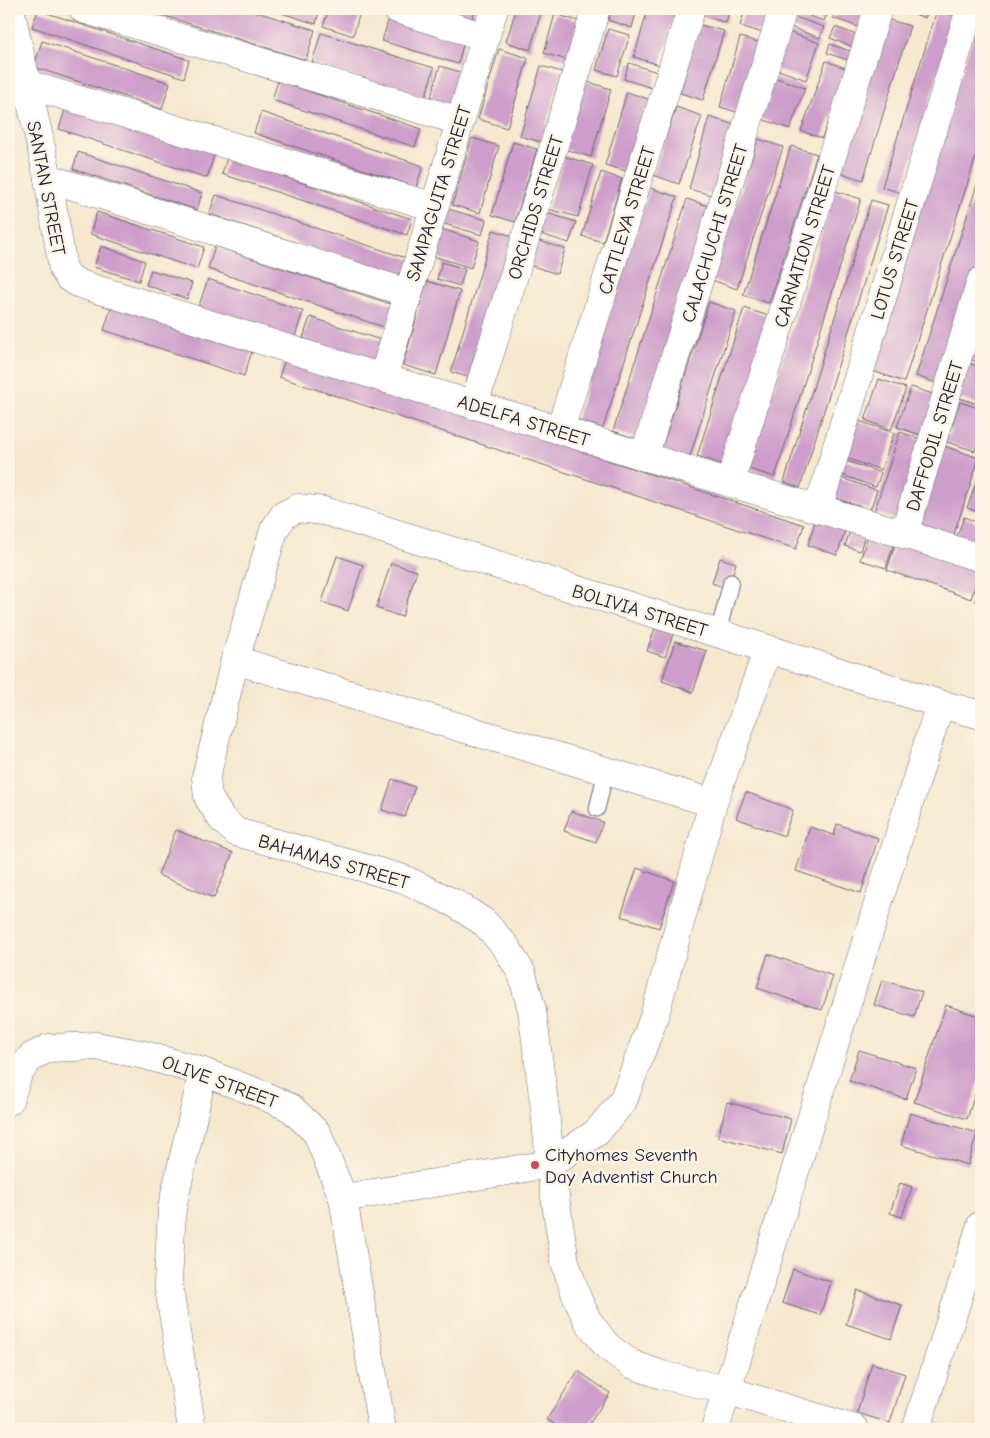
<svg xmlns="http://www.w3.org/2000/svg" width="990" height="1438" viewBox="0 0 990 1438" font-family="'Comic Neue',sans-serif">
<rect width="100%" height="100%" fill="#fcf5e5"/>
<filter id="ink" filterUnits="userSpaceOnUse"><feTurbulence type="fractalNoise" baseFrequency=".02" numOctaves="2"/><feDisplacementMap in="SourceGraphic" scale="10" xChannelSelector="R" yChannelSelector="G"/><feConvolveMatrix kernelMatrix="1 2 1 2 8 2 1 2 1" color-interpolation-filters="sRGB"/></filter>
<filter id="wash" filterUnits="userSpaceOnUse"><feTurbulence type="fractalNoise" baseFrequency=".0096" numOctaves="4" result="noise"/><feDisplacementMap in="SourceGraphic" scale="20" xChannelSelector="R" yChannelSelector="G"/><feGaussianBlur stdDeviation="1.12" result="paint"/><feColorMatrix in="noise" values="0 0 0 0 0 0 0 0 0 0 0 0 0 0 0 0 0 1.4 0 .05"/><feComposite in="paint" operator="in"/></filter>
<g filter="url(#wash)">
<rect width="100%" height="100%" fill="#f6e8cf"/>
<g id="blocks">
<g fill="#cd9dcb">
<polygon points="156,9 247,9 315,30 306,60 155,13"/>
<polygon points="269,9 320,9 316,24"/>
<polygon points="329,9 361,9 353,36 323,26"/>
<polygon points="436,9 475,9 472,20"/>
<polygon points="516,9 542,9 530,50 506,42"/>
<polygon points="612,9 637,9 632,28 608,20"/>
<polygon points="648,9 660,9 675,13 660,65 634,57"/>
<polygon points="707,9 730,9 726,23 704,16"/>
<polygon points="745,9 771,9 763,33 740,26"/>
<polygon points="790,9 829,9 824,21"/>
<polygon points="836,9 865,9 858,27 833,18"/>
<polygon points="901,9 929,9 925,18"/>
<polygon points="38,10 189,60 184,78 32,27"/>
<polygon points="937,10 956,16 901,193 882,187"/>
<polygon points="555,14 578,21 567,60 544,53"/>
<polygon points="390,15 465,38 458,64 382,41"/>
<polygon points="789,15 824,27 820,38 785,25"/>
<polygon points="886,19 910,26 863,180 838,172"/>
<polygon points="978,21 981,22 981,141 904,382 867,369"/>
<polygon points="700,25 724,31 703,100 680,93"/>
<polygon points="835,27 865,38 861,50 830,38"/>
<polygon points="608,29 630,35 617,76 596,70"/>
<polygon points="786,31 819,43 806,80 773,68"/>
<polygon points="321,33 434,68 425,98 312,63"/>
<polygon points="740,37 761,43 740,113 720,107"/>
<polygon points="42,41 170,83 162,109 34,67"/>
<polygon points="830,44 856,53 853,62 827,53"/>
<polygon points="499,49 528,58 507,128 478,119"/>
<polygon points="826,61 848,69 822,138 801,131"/>
<polygon points="629,63 657,72 652,88 624,79"/>
<polygon points="440,66 464,73 453,108 430,100"/>
<polygon points="541,66 562,72 541,142 520,136"/>
<polygon points="771,76 805,88 790,129 756,117"/>
<polygon points="278,81 421,129 415,147 272,100"/>
<polygon points="585,81 611,89 591,157 564,149"/>
<polygon points="627,92 651,100 630,172 605,165"/>
<polygon points="67,103 215,152 207,178 59,129"/>
<polygon points="676,107 702,116 679,184 653,175"/>
<polygon points="261,112 423,166 416,187 254,133"/>
<polygon points="709,117 735,125 715,196 689,189"/>
<polygon points="472,138 499,146 480,213 452,205"/>
<polygon points="758,139 783,147 737,289 712,280"/>
<polygon points="513,142 537,149 515,222 492,215"/>
<polygon points="791,146 817,154 769,303 743,295"/>
<polygon points="78,152 202,193 197,210 73,169"/>
<polygon points="564,156 593,165 578,217 548,209"/>
<polygon points="227,158 412,219 407,235 222,174"/>
<polygon points="601,172 622,179 603,242 582,236"/>
<polygon points="981,172 981,261 942,385 916,376"/>
<polygon points="650,188 677,197 603,428 576,420"/>
<polygon points="835,191 861,199 775,477 749,469"/>
<polygon points="216,195 412,260 405,279 209,214"/>
<polygon points="687,199 711,207 637,439 613,431"/>
<polygon points="871,200 888,205 800,488 784,482"/>
<polygon points="445,208 486,220 482,235 441,223"/>
<polygon points="540,211 576,222 569,243 534,232"/>
<polygon points="97,212 204,247 197,269 90,234"/>
<polygon points="441,229 479,241 471,268 433,256"/>
<polygon points="493,230 516,237 474,379 451,372"/>
<polygon points="536,240 565,249 557,274 529,265"/>
<polygon points="101,246 145,261 139,281 94,267"/>
<polygon points="215,246 394,305 387,328 208,269"/>
<polygon points="442,262 465,269 460,286 437,279"/>
<polygon points="151,270 192,283 187,299 146,285"/>
<polygon points="208,279 303,311 294,340 198,308"/>
<polygon points="427,281 460,291 436,375 403,365"/>
<polygon points="113,302 253,348 244,376 104,330"/>
<polygon points="709,302 736,311 689,459 661,450"/>
<polygon points="744,308 772,317 725,465 697,456"/>
<polygon points="310,317 387,342 380,364 303,338"/>
<polygon points="981,327 981,341 974,339"/>
<polygon points="974,342 981,345 981,363 969,359"/>
<polygon points="287,354 804,525 796,549 279,377"/>
<polygon points="968,363 981,367 981,405 956,397"/>
<polygon points="879,379 906,388 891,430 865,420"/>
<polygon points="911,387 942,397 929,438 897,427"/>
<polygon points="960,402 981,409 981,433 975,451 947,442"/>
<polygon points="856,420 894,433 881,470 843,457"/>
<polygon points="900,432 927,441 901,521 874,512"/>
<polygon points="944,446 979,458 953,537 918,525"/>
<polygon points="844,460 881,473 876,487 839,474"/>
<polygon points="981,470 981,513 967,508"/>
<polygon points="838,477 877,490 870,510 831,496"/>
<polygon points="817,515 847,525 837,555 808,545"/>
<polygon points="964,517 981,524 980,545 957,536"/>
<polygon points="853,522 868,526 860,551 845,546"/>
<polygon points="872,525 897,533 886,568 860,560"/>
<polygon points="898,535 981,567 971,599 887,570"/>
<polygon points="337,556 363,565 348,611 322,602"/>
<polygon points="720,558 736,563 728,589 712,583"/>
<polygon points="391,563 417,571 402,617 376,608"/>
<polygon points="981,581 981,603 975,601"/>
<polygon points="655,628 673,634 665,657 647,651"/>
<polygon points="675,641 707,651 693,692 662,681"/>
<polygon points="392,779 415,787 405,817 382,810"/>
<polygon points="746,792 793,810 784,836 736,818"/>
<polygon points="571,811 603,822 596,842 564,831"/>
<polygon points="837,824 878,838 861,893 796,871 810,827 834,835"/>
<polygon points="176,830 233,853 214,898 158,875"/>
<polygon points="637,868 674,881 659,928 621,916"/>
<polygon points="768,954 833,976 822,1010 757,988"/>
<polygon points="882,980 922,992 914,1017 874,1005"/>
<polygon points="946,1005 981,1017 981,1075 967,1119 914,1102"/>
<polygon points="859,1050 916,1068 906,1099 849,1081"/>
<polygon points="727,1102 791,1119 782,1154 718,1137"/>
<polygon points="910,1113 977,1133 968,1165 901,1145"/>
<polygon points="900,1183 912,1187 902,1217 890,1213"/>
<polygon points="793,1269 831,1282 820,1315 782,1303"/>
<polygon points="857,1290 902,1305 891,1339 846,1324"/>
<polygon points="872,1363 905,1374 890,1423 857,1413"/>
<polygon points="578,1371 610,1393 586,1429 561,1429 547,1419"/>
</g>
</g>
</g>
<g filter="url(#ink)">
<use href="#blocks" fill-opacity="0" stroke="#6c676f" stroke-width="1"/>
<g fill="none" stroke-linecap="round" stroke-linejoin="round">
<defs>
<g id="service">
<polyline points="718,633 731,582"/>
<polyline points="597,809 606,771"/>
</g>
<g id="minor">
<polyline points="10,9 48,178 63,269 69,278 80,284 383,378 560,430 730,483 904,534 981,558"/>
<polyline points="83,9 460,121"/>
<polyline points="397,9 485,37"/>
<polyline points="26,84 434,207"/>
<polyline points="48,178 408,293"/>
<polyline points="383,378 494,9"/>
<polyline points="474,405 596,9"/>
<polyline points="560,430 691,9"/>
<polyline points="644,457 783,9"/>
<polyline points="730,483 878,9"/>
<polyline points="818,509 970,9"/>
<polyline points="904,534 981,281"/>
<polyline points="235,660 713,803"/>
<polyline points="9,1101 18,1074 31,1057 49,1048 96,1046 145,1055 203,1072 263,1095 291,1108 317,1133 343,1198 382,1429"/>
<polyline points="343,1198 550,1164 597,1132 623,1101 654,1017 713,803 768,649"/>
<polyline points="192,1429 168,1283 172,1208 203,1072"/>
<polyline points="715,1429 940,704"/>
<polyline points="855,1429 726,1390 662,1375 631,1364 607,1346 588,1321 577,1298 565,1262 550,1164 545,1110 532,1010 522,974 506,947 485,923 456,904 404,879 236,832 221,818 208,797 206,777 235,660 274,530 284,515 298,508 324,511 768,649 940,704 981,715"/>
</g>
<polyline id="tertiary" points="916,1429 981,1225"/>
</defs>
<use href="#service" stroke="#6c676f" stroke-width="17"/>
<use href="#minor" stroke="#6c676f" stroke-width="29"/>
<use href="#tertiary" stroke="#6c676f" stroke-width="29"/>
<use href="#service" stroke="#fff" stroke-width="15"/>
<use href="#minor" stroke="#fff" stroke-width="28"/>
<use href="#tertiary" stroke="#fff" stroke-width="28"/>
</g>
</g>
<circle fill="#d1495b" stroke="#fcf5e5" stroke-width="2" cx="535" cy="1165" r="5"/>
<g text-anchor="middle" stroke-width="5" stroke-linejoin="round" paint-order="stroke">
<g font-size="19" fill="#22223b" stroke="#fcf5e5">
<text transform="translate(47 188) rotate(79)" y="7">SANTAN STREET</text>
<text transform="translate(438 193) rotate(-73)" y="7">SAMPAGUITA STREET</text>
<text transform="translate(535 207) rotate(-73)" y="7">ORCHIDS STREET</text>
<text transform="translate(626 220) rotate(-73)" y="7">CATTLEYA STREET</text>
<text transform="translate(714 233) rotate(-73)" y="7">CALACHUCHI STREET</text>
<text transform="translate(804 246) rotate(-73)" y="7">CARNATION STREET</text>
<text transform="translate(894 259) rotate(-73)" y="7">LOTUS STREET</text>
<text transform="translate(524 420) rotate(17)" y="7">ADELFA STREET</text>
<text transform="translate(934 436) rotate(-73)" y="7">DAFFODIL STREET</text>
<text transform="translate(640 610) rotate(17)" y="7">BOLIVIA STREET</text>
<text transform="translate(334 861) rotate(16)" y="7">BAHAMAS STREET</text>
<text transform="translate(220 1081) rotate(20)" y="7">OLIVE STREET</text>
</g>
<g font-size="19" fill="#22223b" stroke="#fcf5e5" text-anchor="start">
<text x="545" y="1161">Cityhomes Seventh<tspan x="545" dy="22">Day Adventist Church</tspan></text>
</g>
</g>
<rect width="990" height="1438" fill="none" stroke="#fcf5e5" stroke-width="30"/>
</svg>
